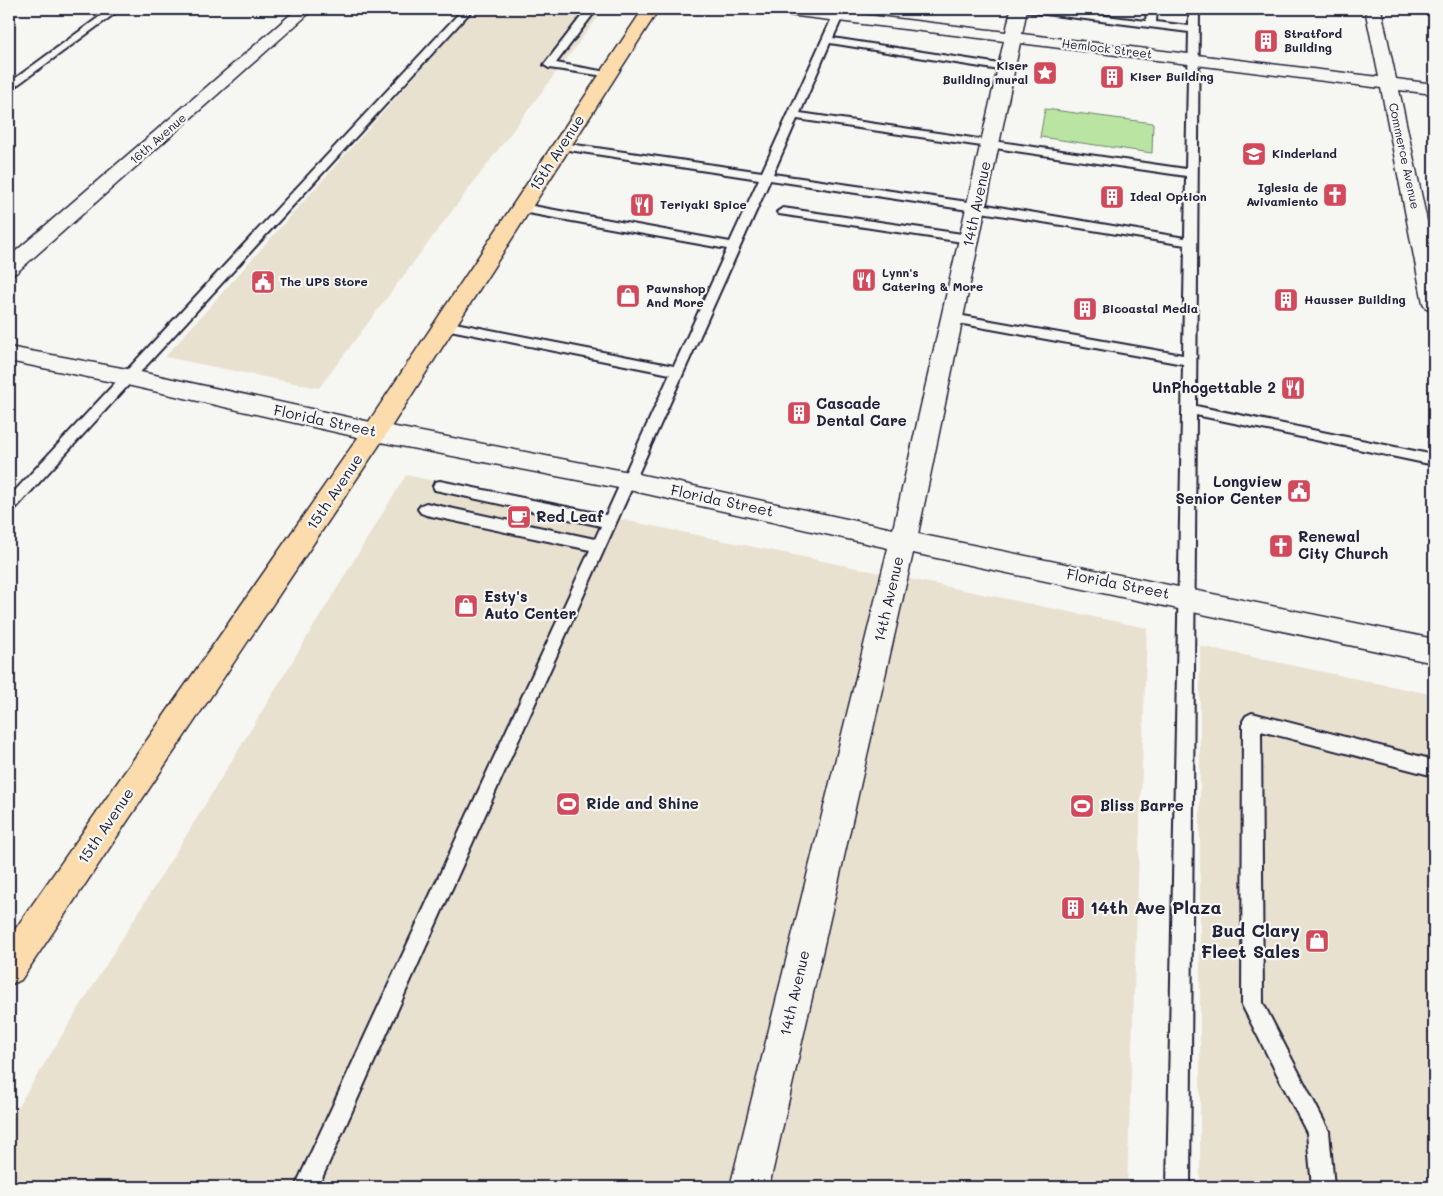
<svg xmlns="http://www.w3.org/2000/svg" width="1443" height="1196" viewBox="0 0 1443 1196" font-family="Mali,sans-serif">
<rect width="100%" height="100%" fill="#f6f6f2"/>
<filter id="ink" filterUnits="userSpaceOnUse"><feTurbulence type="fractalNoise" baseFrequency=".02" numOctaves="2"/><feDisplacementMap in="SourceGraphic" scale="10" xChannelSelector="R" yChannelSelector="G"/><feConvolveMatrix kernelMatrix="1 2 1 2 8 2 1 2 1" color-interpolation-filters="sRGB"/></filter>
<g filter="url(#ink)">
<g fill="#e8e1d0">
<polygon points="475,9 604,9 319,388 165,357"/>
<polygon points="406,475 1147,628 1127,1187 9,1187 9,1121 192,826"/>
<polygon points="1200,646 1434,695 1434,1187 1200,1187"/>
</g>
<polygon fill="#b9e4a2" stroke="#6e836e" points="1045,109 1153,123 1152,153 1040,137"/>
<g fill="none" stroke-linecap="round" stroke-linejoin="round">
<defs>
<g id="lane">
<polygon points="110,9 121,9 9,91 9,83"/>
<polygon points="463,9 473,9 14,510 9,512 9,497"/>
<polygon points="587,9 597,9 556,63 612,73 612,77 549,68 544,65"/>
<path d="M836,9H846L833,38L1006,65L1011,68L1006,71L830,43L800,113L1186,169L1189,32L1029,12L1024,9H1050L1146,21L1147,9H1157L1156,22L1189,26V9H1199L1196,406L1434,455V465L1196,415L1190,1187H1167L1183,364L952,322L946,318L952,314L1183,355L1185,245L975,211L770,180L318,1187H295L590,550L426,515L421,513L418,509L421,505L426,503L595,539L601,526L440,491L435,490L433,486L435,482L440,481L606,515L670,374L445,329L438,325L445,321L674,366L727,249L522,212L516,208L522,204L730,242L759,179L562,149L557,146L562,143L762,172ZM797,119L1186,176L1185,238L975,203L773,174Z"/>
<polygon points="783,208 969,235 975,239 969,243 779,214 777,212"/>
<polygon points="1252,713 1434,760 1434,776 1261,731 1263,1003 1329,1131 1334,1187 1312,1187 1307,1133 1242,1005 1243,721 1246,716"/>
</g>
<g id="street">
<polygon points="297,9 314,9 16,273 9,274 9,257"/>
<polygon points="9,347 127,369 375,423 384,426 387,432 384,438 375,441 127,385 9,361"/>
</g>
<polygon id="secondary" points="772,9 817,9 1006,32 1011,9 1027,9 1022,34 1379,77 1365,9 1381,9 1396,79 1434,84 1434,94 1399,90 1434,254 1434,310 1426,308 1423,303 1381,88 1020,43 918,534 1434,639 1434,663 913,553 769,1187 730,1187 888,548 629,490 375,441 366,438 363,432 366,426 375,423 629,472 893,529 1004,41 780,14"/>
<polygon id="primary" points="643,9 659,9 384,438 21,980 9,985 9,938 366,426"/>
</defs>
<use href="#lane" stroke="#22223b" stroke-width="4"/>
<use href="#street" stroke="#22223b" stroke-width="3"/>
<use href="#secondary" stroke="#22223b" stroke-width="3"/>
<use href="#primary" stroke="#22223b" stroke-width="3"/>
<use href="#lane" fill="#f6f6f2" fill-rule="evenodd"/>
<use href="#street" fill="#f6f6f2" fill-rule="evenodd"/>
<use href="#secondary" fill="#f6f6f2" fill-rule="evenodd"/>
<use href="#primary" fill="#fcdcac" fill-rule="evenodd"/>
</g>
</g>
<defs>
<symbol id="building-square" viewBox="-11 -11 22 22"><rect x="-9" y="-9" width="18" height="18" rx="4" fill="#d1495b" stroke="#f6f6f2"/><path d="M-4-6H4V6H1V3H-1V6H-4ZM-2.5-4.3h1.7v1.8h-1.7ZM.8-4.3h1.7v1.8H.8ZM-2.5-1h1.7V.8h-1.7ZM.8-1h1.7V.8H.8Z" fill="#fff"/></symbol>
<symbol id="sight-square" viewBox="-11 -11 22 22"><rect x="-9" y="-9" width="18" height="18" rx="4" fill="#d1495b" stroke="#f6f6f2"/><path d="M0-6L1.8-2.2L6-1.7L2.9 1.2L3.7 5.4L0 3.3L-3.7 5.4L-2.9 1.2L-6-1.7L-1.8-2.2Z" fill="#fff"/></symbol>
<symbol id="school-square" viewBox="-11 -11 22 22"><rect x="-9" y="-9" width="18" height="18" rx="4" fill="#d1495b" stroke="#f6f6f2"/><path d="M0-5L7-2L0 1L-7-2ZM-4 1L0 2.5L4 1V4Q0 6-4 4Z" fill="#fff"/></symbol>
<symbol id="church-square" viewBox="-11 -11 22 22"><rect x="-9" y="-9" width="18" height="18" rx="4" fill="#d1495b" stroke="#f6f6f2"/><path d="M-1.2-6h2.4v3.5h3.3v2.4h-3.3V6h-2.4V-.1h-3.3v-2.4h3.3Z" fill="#fff"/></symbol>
<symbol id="restaurant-square" viewBox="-11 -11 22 22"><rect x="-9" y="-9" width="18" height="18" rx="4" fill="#d1495b" stroke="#f6f6f2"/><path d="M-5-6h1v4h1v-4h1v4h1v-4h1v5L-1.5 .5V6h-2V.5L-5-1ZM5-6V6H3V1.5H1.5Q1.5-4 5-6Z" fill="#fff"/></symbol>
<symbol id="civic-square" viewBox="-11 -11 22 22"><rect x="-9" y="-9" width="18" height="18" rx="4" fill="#d1495b" stroke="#f6f6f2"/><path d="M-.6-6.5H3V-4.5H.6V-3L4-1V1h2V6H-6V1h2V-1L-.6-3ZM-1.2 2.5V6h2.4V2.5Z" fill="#fff"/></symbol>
<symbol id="shop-square" viewBox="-11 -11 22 22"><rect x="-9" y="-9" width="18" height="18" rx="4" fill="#d1495b" stroke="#f6f6f2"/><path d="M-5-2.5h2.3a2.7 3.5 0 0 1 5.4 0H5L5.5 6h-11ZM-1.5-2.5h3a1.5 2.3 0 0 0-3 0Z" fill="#fff"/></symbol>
<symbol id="cafe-square" viewBox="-11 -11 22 22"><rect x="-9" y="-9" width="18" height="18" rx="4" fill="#d1495b" stroke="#f6f6f2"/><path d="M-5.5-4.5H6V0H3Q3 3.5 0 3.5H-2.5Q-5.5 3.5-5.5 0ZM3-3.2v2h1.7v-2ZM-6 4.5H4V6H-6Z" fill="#fff"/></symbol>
<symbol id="stadium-square" viewBox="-11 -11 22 22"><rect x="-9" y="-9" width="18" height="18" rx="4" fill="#d1495b" stroke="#f6f6f2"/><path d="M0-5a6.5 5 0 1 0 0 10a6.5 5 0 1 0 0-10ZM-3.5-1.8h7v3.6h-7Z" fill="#fff"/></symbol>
</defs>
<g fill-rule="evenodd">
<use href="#building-square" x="1252" y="27" width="28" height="28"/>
<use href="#sight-square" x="1031" y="59" width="28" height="28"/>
<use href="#building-square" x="1098" y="63" width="28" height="28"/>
<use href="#school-square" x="1240" y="140" width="28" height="28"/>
<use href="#church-square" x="1321" y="181" width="28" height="28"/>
<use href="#building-square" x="1098" y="183" width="28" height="28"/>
<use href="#restaurant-square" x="628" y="191" width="28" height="28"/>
<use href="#restaurant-square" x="850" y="266" width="28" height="28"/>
<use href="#civic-square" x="249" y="268" width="28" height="28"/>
<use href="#shop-square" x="614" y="282" width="28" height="28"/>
<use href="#building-square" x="1272" y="286" width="28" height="28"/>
<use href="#building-square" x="1071" y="295" width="28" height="28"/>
<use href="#restaurant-square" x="1279" y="374" width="28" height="28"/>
<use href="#building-square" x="785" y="399" width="28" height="28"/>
<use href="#civic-square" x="1285" y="477" width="28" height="28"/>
<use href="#cafe-square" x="505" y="503" width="28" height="28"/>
<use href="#church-square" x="1267" y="532" width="28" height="28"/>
<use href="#shop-square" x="452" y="592" width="28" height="28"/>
<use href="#stadium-square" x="554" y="790" width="28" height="28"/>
<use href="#stadium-square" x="1068" y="792" width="28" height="28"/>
<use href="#building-square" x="1059" y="894" width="28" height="28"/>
<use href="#shop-square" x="1303" y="927" width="28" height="28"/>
</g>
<g text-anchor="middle" stroke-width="4.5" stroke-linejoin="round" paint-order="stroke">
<g font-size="12" font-weight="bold" fill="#22223b" stroke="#f6f6f2" text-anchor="start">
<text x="1284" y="38">Stratford<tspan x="1284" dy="14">Building</tspan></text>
<text x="1028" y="70" text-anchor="end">Kiser<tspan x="1028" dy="14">Building mural</tspan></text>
<text x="1130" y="81">Kiser Building</text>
<text x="1272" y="158">Kinderland</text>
<text x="1318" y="192" text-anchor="end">Iglesia de<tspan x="1318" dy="14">Avivamiento</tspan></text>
<text x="1130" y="201">Ideal Option</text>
<text x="660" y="209">Teriyaki Spice</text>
<text x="882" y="277">Lynn's<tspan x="882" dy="14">Catering &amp; More</tspan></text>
<text x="280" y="286">The UPS Store</text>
<text x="646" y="293">Pawnshop<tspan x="646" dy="14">And More</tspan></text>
<text x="1304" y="304">Hausser Building</text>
<text x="1102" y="313">Bicoastal Media</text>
</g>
<g font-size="12" fill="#22223b" stroke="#f6f6f2">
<text transform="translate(1107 49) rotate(7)" y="4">Hemlock Street</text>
<text transform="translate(158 139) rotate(-41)" y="4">16th Avenue</text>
<text transform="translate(1404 156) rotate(78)" y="4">Commerce Avenue</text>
</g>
<g font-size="15" fill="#22223b" stroke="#f6f6f2">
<text transform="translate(557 153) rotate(-57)" y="5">15th Avenue</text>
<text transform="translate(977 204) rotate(-78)" y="5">14th Avenue</text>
<text transform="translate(325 421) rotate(12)" y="5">Florida Street</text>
<text transform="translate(335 492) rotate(-56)" y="5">15th Avenue</text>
<text transform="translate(722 501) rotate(12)" y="5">Florida Street</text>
<text transform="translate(1118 584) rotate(11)" y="5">Florida Street</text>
<text transform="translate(889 599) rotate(-77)" y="5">14th Avenue</text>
<text transform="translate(106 826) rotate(-56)" y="5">15th Avenue</text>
<text transform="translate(795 993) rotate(-77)" y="5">14th Avenue</text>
</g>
<g font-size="15" font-weight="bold" fill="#22223b" stroke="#f6f6f2" text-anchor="start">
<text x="1276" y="393" text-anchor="end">UnPhogettable 2</text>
<text x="816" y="409">Cascade<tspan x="816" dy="17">Dental Care</tspan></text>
<text x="1282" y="487" text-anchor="end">Longview<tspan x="1282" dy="17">Senior Center</tspan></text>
<text x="536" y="522">Red Leaf</text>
<text x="1298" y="542">Renewal<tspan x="1298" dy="17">City Church</tspan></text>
<text x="484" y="602">Esty's<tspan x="484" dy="17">Auto Center</tspan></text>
<text x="586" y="809">Ride and Shine</text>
<text x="1100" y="811">Bliss Barre</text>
</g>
<g font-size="18" font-weight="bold" fill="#22223b" stroke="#f6f6f2" text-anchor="start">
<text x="1090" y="914">14th Ave Plaza</text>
<text x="1300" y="937" text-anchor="end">Bud Clary<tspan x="1300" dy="21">Fleet Sales</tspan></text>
</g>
</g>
<rect width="1443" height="1196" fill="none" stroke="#f6f6f2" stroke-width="30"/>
<rect x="15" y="15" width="1413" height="1166" fill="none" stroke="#22223b" stroke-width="2" filter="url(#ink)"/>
</svg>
